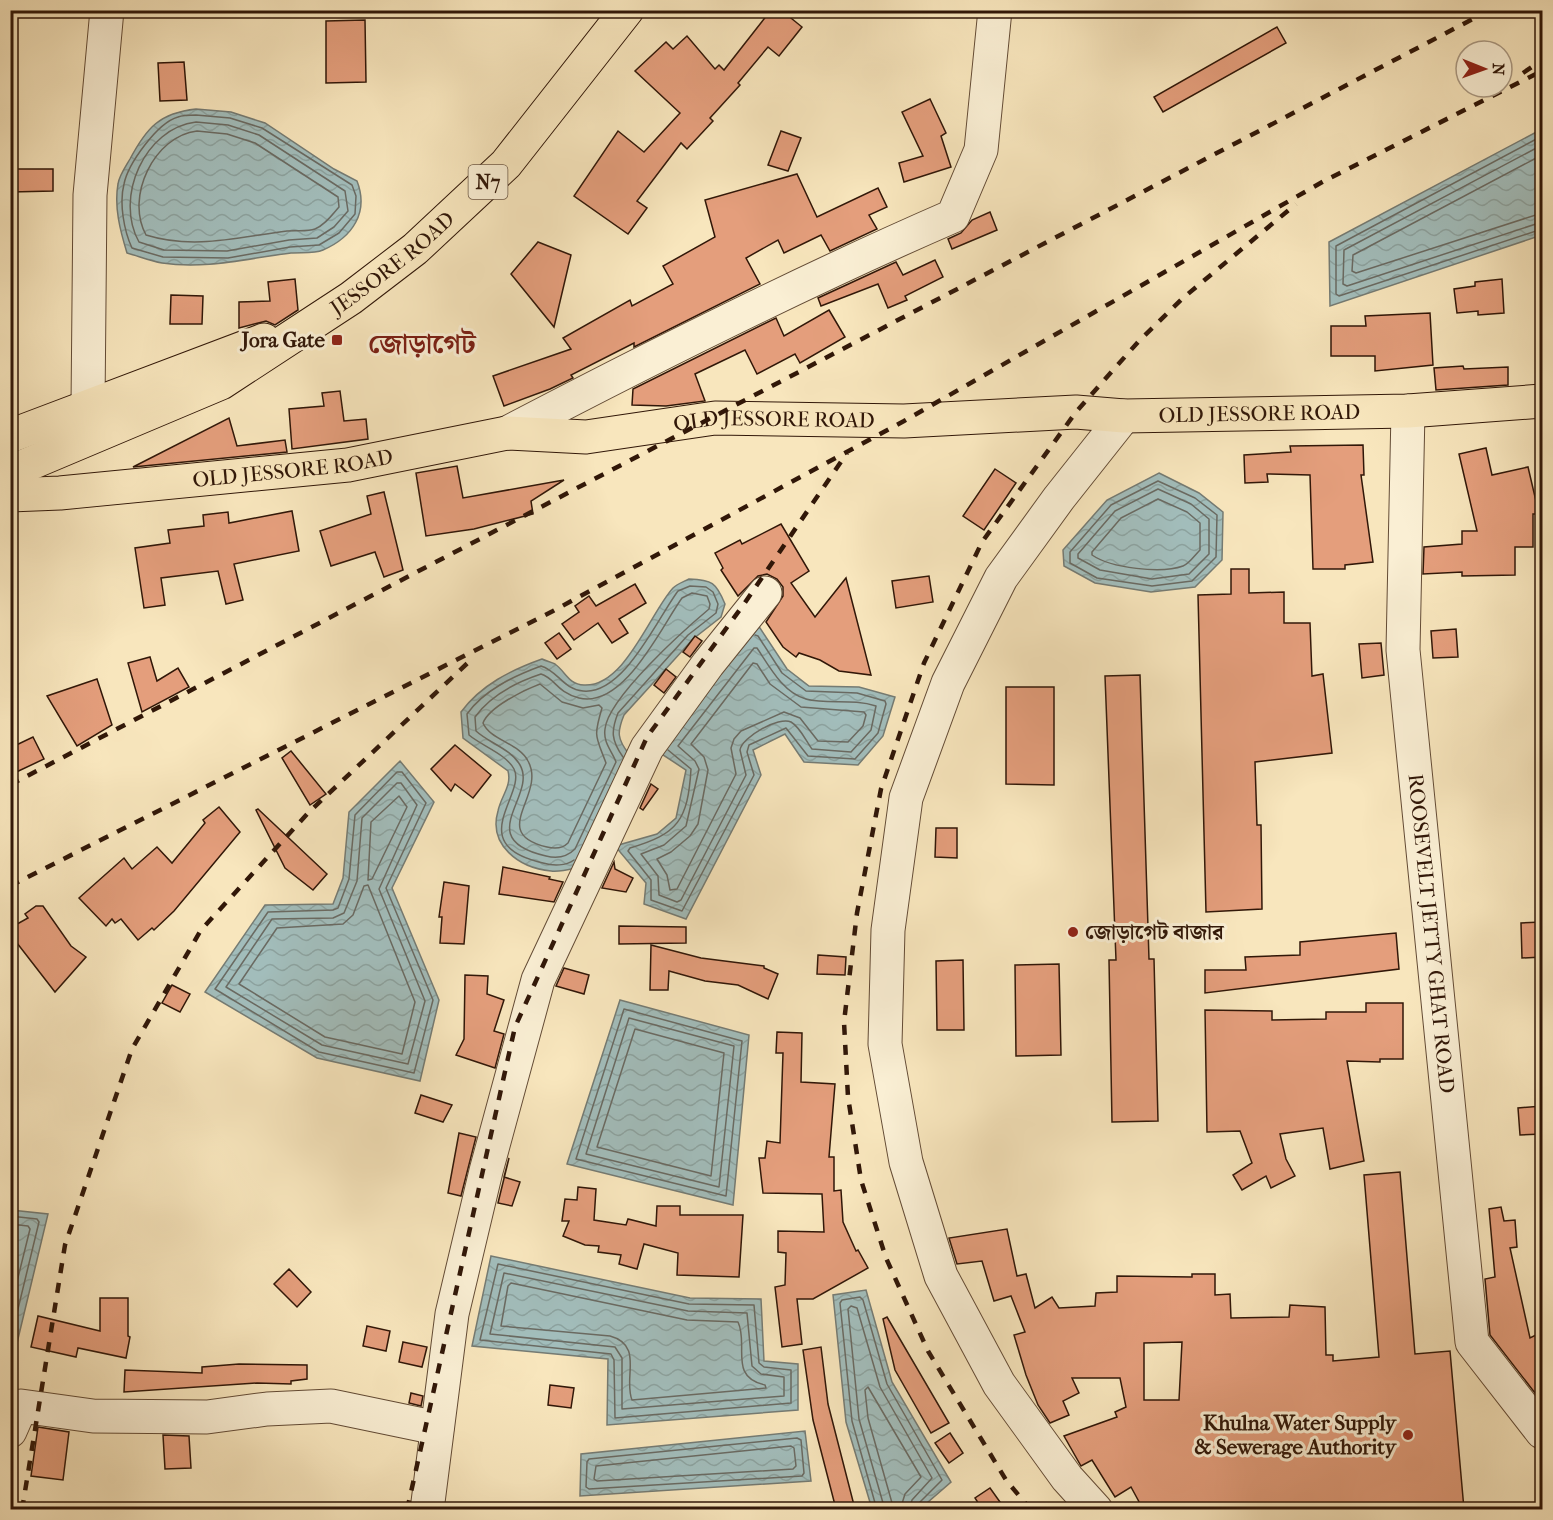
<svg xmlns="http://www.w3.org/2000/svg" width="1553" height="1520" viewBox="0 0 1553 1520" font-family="'IM FELL French Canon','Noto Serif Bengali',serif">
<defs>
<pattern id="water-waves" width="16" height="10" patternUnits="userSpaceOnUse" patternTransform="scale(1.5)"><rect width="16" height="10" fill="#a2bdbb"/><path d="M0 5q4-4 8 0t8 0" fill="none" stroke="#8ca29f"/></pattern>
</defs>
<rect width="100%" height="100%" fill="#f8e6bd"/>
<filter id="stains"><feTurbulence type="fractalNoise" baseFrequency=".00333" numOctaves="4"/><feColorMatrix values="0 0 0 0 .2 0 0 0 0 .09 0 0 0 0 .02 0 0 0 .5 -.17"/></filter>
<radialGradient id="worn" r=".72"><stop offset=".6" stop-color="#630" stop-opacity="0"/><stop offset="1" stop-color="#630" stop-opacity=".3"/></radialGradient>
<g fill="url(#water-waves)" stroke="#757b73" stroke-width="1.5">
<path d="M196,109L231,112L265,123L334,169L357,181C369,212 353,237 323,250C314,254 301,252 291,253C248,258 206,270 162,263C150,261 138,256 127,253C120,230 114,207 118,184C119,176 126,166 130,159C147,127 160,113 196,109Z"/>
<polygon points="1542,129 1542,235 1330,306 1329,242"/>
<polygon points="1159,473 1199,493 1223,512 1222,560 1195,587 1151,592 1095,583 1064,566 1063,550 1107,500"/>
<path d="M689,579C712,580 716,582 725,604L721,617L693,639L624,715C617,732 617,739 629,754L575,868C567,870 559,872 551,871C519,868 488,845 498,811C501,796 512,786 508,771L463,738L461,712C481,685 511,670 542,659C546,661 551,662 555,664C566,672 568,684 584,685C625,687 650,613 673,588C677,584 683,582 689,579Z"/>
<polygon points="756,622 787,669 809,686 859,687 895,697 883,736 858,765 804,762 785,734 753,750 761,775 686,919 644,904 646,883 615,846 657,834 676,818 686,770 657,751"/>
<polygon points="400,761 434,802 392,888 439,1000 420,1081 317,1058 205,992 265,905 333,904 343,878 349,812"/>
<polygon points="620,1000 749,1035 733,1205 567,1164"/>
<polygon points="11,1210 48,1214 11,1368 10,1210"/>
<polygon points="491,1256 690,1298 761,1299 764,1361 798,1364 798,1410 607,1425 608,1359 472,1346"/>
<polygon points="866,1290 892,1382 951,1482 920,1509 872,1509 846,1422 833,1295"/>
<polygon points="805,1431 811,1481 580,1496 581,1454"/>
</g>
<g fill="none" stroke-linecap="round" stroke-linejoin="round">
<g stroke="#6a6a62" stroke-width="1.5">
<path d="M196,115L230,118L262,128L352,185L356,196L355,214L339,233L319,245L290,247L228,258L163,257L132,248C124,231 119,203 124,184C128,164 157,123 178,117C183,115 190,115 196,115Z"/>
<path d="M196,122L228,125L259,135L345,191L348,211L334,227L317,238L289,240L227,251L164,250L139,242C114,197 145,128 196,122Z"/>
<path d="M197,131L227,134L255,143L338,197L339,207C332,215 325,225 315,229C307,232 296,230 287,231C239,237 194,250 146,235C125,197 154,136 197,131Z"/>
<polyline points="1542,136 1336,246 1336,294 1339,296 1542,229"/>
<polyline points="1542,145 1344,250 1343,284 1347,286 1542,222"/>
<polyline points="1542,155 1353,255 1352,271 1356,273 1542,213"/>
<polygon points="1158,481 1195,498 1217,515 1216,557 1192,581 1152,586 1097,578 1070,563 1070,552 1111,505"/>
<polygon points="1158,489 1191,504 1209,519 1209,554 1189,574 1152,579 1100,570 1078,558 1078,554 1115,511"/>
<path d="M1158,499L1187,512L1200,523V550C1195,555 1189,564 1183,566C1161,574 1111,568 1092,555V552L1121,518Z"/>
<path d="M692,593L707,596L710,604L709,609C684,630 608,698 605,729C603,743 612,751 616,762L575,849C567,857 558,859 546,856C471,839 538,796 520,765C511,749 489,743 476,731L475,717C490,696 517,682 541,674C555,678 556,692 579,698C624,709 661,627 682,598Z"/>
<path d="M754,648H757C769,666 783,693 806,699C828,705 852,698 876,706L871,730L851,752L812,749C806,741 800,727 791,722C779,716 742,737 740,750L746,775L681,900L677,902L659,895L658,876L641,854L664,845L686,826L699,769L695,761L678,746Z"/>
<polygon points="753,663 757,664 770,684 801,707 864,712 866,715 863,726 848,742 818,741 800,718 784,712 741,731 734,739 731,748 736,774 677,889 670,890 667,875 657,859 671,852 690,836 698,824 708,770 704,757 691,744"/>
<path d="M540,684L562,702L583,708L599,705L602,708C593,738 596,736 606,763L568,843C562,849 555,849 547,847C487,833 547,795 528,761C519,743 490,740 483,723C489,707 524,690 540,684Z"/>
<path d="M668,750L691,769C688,820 678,834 630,848L628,851L651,880V900L682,911L754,775L747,752L749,745L786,728L808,756L855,759L878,733L886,704L885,701L857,693L806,691L782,673L758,636L755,635"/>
<polygon points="397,772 402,772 426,803 386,888 433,1000 414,1073 319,1052 215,989 268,912 333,910 338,908 349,879 355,815"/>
<polygon points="397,783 401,783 417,805 379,889 425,1001 408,1064 322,1045 226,987 272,919 333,918 344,913 357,881 362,818"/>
<polygon points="399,796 407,807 372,879 368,880 371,822"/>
<path d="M574,860C566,866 553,866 543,863C462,845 527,794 514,769C506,754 482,746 469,735L467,714C484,690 514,676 541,666C558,671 563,689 583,691C624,695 657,619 678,591L690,586L706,587L713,592L718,604L716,613L688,635L618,713C611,731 611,740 623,757"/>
<polygon points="368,885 415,1002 402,1054 325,1037 239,984 277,928 343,924 353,915 364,886"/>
<polygon points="624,1009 742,1041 726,1196 576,1159"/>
<polygon points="629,1018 734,1046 719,1187 586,1154"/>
<polygon points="635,1029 724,1053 711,1176 597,1147"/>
<polyline points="10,1216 37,1219 39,1222 10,1342"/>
<polyline points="10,1224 28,1226 30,1229 10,1310"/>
<polygon points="498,1264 689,1304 754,1305 759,1363 764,1367 791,1370 791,1403 615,1418 614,1360 611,1354 480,1340"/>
<polygon points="504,1273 688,1311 747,1313 752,1366 761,1374 784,1377 784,1396 622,1409 622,1358 615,1347 490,1334"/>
<path d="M511,1283L687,1320L738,1322C749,1345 728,1377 765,1385L766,1388L632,1400C623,1378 644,1345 610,1336L501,1326L508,1286Z"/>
<polygon points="797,1438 801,1440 804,1473 802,1476 589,1489 586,1487 587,1462 589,1459"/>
<polygon points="791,1446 794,1448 796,1466 793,1469 597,1481 594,1479 596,1466"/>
<polyline points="877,1510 852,1421 840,1303 842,1300 860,1297 863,1300 887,1384 942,1480 919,1503 917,1510"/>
<polyline points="885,1510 859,1419 848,1309 851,1306 857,1308 880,1387 932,1478 912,1500 909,1510"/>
<polyline points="894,1510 868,1418 865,1390 868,1387 921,1477 905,1494 900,1510"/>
</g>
</g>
<g fill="#e49e7c" stroke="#311708" stroke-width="1.5" fill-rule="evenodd">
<polygon points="771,10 781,10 802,27 779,56 768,47 738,83 740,85 710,118 713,121 687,149 681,143 637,201 647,208 628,234 574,196 618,131 644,152 680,113 635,71 666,42 673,49 687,36 715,69 719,65 724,70"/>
<polygon points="365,20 366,82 326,83 326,21"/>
<polygon points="1277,27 1286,43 1163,112 1154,97"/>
<polygon points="184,62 187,100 160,101 158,63"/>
<polygon points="930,99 946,133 941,136 951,167 904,182 899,163 923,156 902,112"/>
<polygon points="781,131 801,138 788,171 768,165"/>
<polygon points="11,169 53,169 53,191 11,192"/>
<polygon points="797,174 817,217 878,188 887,207 869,215 877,229 830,251 821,235 784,253 778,240 746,258 760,284 634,347 634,343 571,375 573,378 550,389 504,406 493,376 571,349 563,338 630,300 632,306 673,284 663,266 715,237 705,200"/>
<polygon points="990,212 997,230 952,249 948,239 961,233 972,220"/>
<polygon points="538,242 571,255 554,327 511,274"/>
<polygon points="935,260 943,277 905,296 907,300 888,308 878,284 821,306 818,298 896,262 903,275"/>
<polygon points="295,279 298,310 275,325 266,321 239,328 239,302 270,301 268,282"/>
<polygon points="1502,279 1504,313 1478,315 1478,311 1457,313 1454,289 1475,286 1475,282"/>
<polygon points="171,295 203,296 202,324 170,324"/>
<polygon points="829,310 845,337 800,363 795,354 757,374 745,350 695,374 705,401 666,406 632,405 633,389 776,318 784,336"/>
<polygon points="1430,313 1433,365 1375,371 1375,356 1331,356 1331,326 1366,326 1365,316"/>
<polygon points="1463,366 1464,369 1508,367 1508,385 1436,390 1434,368"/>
<polygon points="340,391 344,421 366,419 368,439 292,449 289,409 324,406 322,393"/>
<polygon points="229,418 237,446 285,440 287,452 133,467"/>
<polygon points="1363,445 1364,475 1361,475 1373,562 1345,565 1345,569 1313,569 1310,475 1267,474 1268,482 1245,483 1244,455 1291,452 1290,446"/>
<polygon points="1486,448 1492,475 1528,467 1539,514 1533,514 1533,547 1515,547 1515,575 1462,576 1462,572 1423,574 1424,547 1462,544 1462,531 1477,531 1459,454"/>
<polygon points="457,466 463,498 564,480 531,501 533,514 474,529 426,536 416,473"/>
<polygon points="995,469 1016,483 984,530 963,516"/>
<polygon points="384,492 403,570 384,577 375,552 331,566 320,531 371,514 367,496"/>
<polygon points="292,511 299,551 234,564 243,600 226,604 218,571 161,578 165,605 144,608 135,548 170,543 168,530 204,526 203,515 228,512 229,523"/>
<polygon points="781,524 809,571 791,583 815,617 846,578 871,675 839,671 820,660 799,653 796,657 783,647 766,622 783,596 783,587 777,579 767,574 758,576 738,596 721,570 723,568 715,553 740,540 742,544"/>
<polygon points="1231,569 1249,569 1249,593 1284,592 1284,623 1310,623 1312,676 1323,674 1332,753 1255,762 1257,825 1261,825 1262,909 1206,912 1198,595 1231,594"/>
<polygon points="929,576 933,602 896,608 892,581"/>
<polygon points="635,584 646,603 619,619 628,633 612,643 598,623 574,640 562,624 579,612 575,606 589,596 596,606"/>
<polygon points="1456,629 1458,657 1433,658 1431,631"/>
<polygon points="559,633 571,649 557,659 545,643"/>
<polygon points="695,636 702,641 690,657 683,652"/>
<polygon points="1381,643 1384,675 1362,678 1359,644"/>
<polygon points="150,657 157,681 178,668 189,687 142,712 128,663"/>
<polygon points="666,669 676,677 664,693 654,685"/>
<polygon points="1140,675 1149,959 1154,959 1158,1121 1112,1122 1109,960 1116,960 1105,676"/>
<polygon points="97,679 112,725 77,746 47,696"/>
<polygon points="1006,687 1054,687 1054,785 1006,784"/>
<polygon points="33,737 44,759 10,775 10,748"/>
<polygon points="455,745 491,775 473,798 455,784 451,791 431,769"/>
<polygon points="291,751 326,794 310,805 282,758"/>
<polygon points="651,784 658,789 643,810 640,808"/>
<polygon points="219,807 240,832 174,911 154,930 152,928 138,940 121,919 115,923 112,919 106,926 79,898 124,858 132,869 157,847 172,863 205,823 203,820"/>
<polygon points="258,809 327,874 313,890 285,868 256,810"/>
<polygon points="936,828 957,828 957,858 935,857"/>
<polygon points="614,862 615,869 633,878 626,892 602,888"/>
<polygon points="503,867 550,877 549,879 563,882 554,902 499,894"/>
<polygon points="444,882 469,886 464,944 440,943 442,917 439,917"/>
<polygon points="36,906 43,906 71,946 86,957 55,992 10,934 10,928 28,918 25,914"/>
<polygon points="1542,922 1542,957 1522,958 1521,923"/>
<polygon points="619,926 686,927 686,943 619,944"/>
<polygon points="1396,933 1399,969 1205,993 1205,970 1246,970 1245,957 1300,955 1300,942"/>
<polygon points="651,945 701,958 764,966 764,968 778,974 768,999 738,985 705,981 669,971 668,990 650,990"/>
<polygon points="818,955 846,957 845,975 817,974"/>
<polygon points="963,960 964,1030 937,1030 936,961"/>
<polygon points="1059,964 1061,1055 1016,1056 1015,965"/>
<polygon points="564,968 589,975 584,994 556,986"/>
<polygon points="465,975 488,976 487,994 504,1000 494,1031 504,1034 495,1068 456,1055 464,1039"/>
<polygon points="172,985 190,994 180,1012 162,1003"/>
<polygon points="1366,1003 1403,1003 1403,1059 1380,1059 1380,1062 1347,1061 1364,1161 1330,1169 1323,1128 1280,1134 1286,1159 1295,1176 1271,1188 1266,1176 1242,1190 1233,1175 1252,1163 1240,1131 1207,1132 1205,1010 1272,1011 1272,1020 1326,1019 1326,1012 1366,1012"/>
<polygon points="777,1032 802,1033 801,1082 835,1084 829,1157 834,1157 834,1191 841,1190 843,1222 856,1251 858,1250 868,1268 813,1299 797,1299 802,1344 782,1347 775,1287 785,1285 786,1253 778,1252 778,1231 824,1232 822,1194 763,1193 759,1158 765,1158 767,1141 780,1143 783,1053 776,1053"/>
<polygon points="421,1095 452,1105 443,1122 415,1113"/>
<polygon points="1542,1106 1542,1134 1520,1135 1518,1108"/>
<polygon points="459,1133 476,1137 461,1196 448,1193"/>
<polygon points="509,1158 504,1177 520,1182 512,1206 498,1203"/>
<path d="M1400,1172L1415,1354L1450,1351L1464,1509H1327V1507L1143,1509L1131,1487L1115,1497L1092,1460L1081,1466L1064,1436L1117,1417L1115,1412L1126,1407L1120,1378H1072L1079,1393L1063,1401L1069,1415L1050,1423L1038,1405L1026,1375L1014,1335L1025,1332L1011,1296L994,1301L982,1261L957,1264L949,1238L1007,1229L1017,1276L1026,1274L1035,1308L1052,1297L1059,1308L1095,1306L1096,1293L1117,1292V1276L1192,1277V1274H1215V1295L1230,1294L1231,1318L1289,1317L1290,1305L1325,1307L1326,1355H1333V1361L1379,1357L1364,1175ZM1182,1342L1179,1400H1144V1343Z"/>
<polygon points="578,1187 596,1189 594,1220 626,1225 628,1219 656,1226 657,1206 680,1206 680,1215 743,1215 739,1277 677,1275 678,1253 644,1244 637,1269 619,1264 621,1255 598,1252 599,1246 585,1245 563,1236 569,1221 562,1221 565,1199 577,1200"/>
<polygon points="1501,1207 1504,1221 1515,1220 1517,1247 1510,1248 1530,1338 1542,1332 1542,1402 1490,1335 1485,1279 1495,1277 1489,1209"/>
<polygon points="289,1269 311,1292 297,1307 274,1284"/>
<polygon points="100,1298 128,1298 128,1336 130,1337 126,1358 78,1348 76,1357 31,1347 38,1316 100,1331"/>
<polygon points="887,1317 949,1423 931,1433 895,1370 883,1319"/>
<polygon points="367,1326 390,1331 386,1351 363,1346"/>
<polygon points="403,1342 427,1347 422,1367 399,1362"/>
<polygon points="821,1347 828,1404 855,1509 836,1509 813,1420 803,1350"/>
<polygon points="239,1364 307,1365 307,1379 291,1381 291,1384 257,1383 124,1392 125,1370 202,1373 202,1367"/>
<polygon points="550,1385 574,1388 571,1408 548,1405"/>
<polygon points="411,1393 423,1396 421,1406 409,1403"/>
<polygon points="38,1427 69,1432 63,1480 31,1476"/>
<polygon points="950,1433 963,1453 949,1463 935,1443"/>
<polygon points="163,1435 189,1436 191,1468 165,1469"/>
<polygon points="990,1488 1005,1509 982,1509 975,1498"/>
</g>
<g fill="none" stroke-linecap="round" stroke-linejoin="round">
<defs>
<g id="minor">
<polyline points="88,407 90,195 107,10"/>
<path id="s1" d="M1408,411L1403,650L1472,1342L1542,1432"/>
<path d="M507,433C654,356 801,282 953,216L981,150L995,10"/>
<polyline points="10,1431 21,1406 93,1416 207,1417 267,1409 331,1406 437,1428"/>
<polyline points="427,1510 452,1314 486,1171 538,980 647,748 708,664 765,593"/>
<polyline points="1096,1510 1067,1478 999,1384 941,1276 906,1162 885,1044 888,930 906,798 948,683 1001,578 1059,498 1124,416"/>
</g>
<g id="major">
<path id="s2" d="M10,495L60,493L348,465L507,433L586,437L715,418L904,421L1076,412L1124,416L1408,411L1542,401"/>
</g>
<g id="highway">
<polyline points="10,436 264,340"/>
<path id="s3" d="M10,472L221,383L351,298L415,249L506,164L627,10"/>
</g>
</defs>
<use href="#minor" stroke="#634b35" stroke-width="35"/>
<use href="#major" stroke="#311708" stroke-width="35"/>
<use href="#highway" stroke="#311708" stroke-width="35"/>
<use href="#minor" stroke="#faefd4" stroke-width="33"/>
<use href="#major" stroke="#f8e6bd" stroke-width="33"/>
<use href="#highway" stroke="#f8e6bd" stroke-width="33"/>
<g stroke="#311708" stroke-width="4.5" stroke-dasharray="10 10" stroke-linecap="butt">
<polyline points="1523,73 1542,60"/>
<polyline points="10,785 1490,10"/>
<polyline points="10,886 553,611 904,421 1324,181 1542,71"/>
<polyline points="22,1510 65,1245 132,1049 201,930 309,812 474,657"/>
<polyline points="407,1510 515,1027 647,737 744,604 847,453"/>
<polyline points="1031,1510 1006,1480 928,1351 886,1258 861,1180 848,1097 844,1022 857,913 881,789 924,663 982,542 1076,412 1138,342 1183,298 1296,204"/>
</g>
</g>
<g fill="#8f2418" stroke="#faefd4" stroke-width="2">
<rect x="331" y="334" width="12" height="12" rx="3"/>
<circle cx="1073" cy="932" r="6"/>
<circle cx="1408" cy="1435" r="6"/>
</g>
<g text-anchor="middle" stroke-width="6" stroke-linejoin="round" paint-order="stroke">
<rect fill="#faefd4" stroke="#6d5845" stroke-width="1.5" x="468.5" y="165" width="39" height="34" rx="4.5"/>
<g font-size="20" font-weight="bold" fill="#311708">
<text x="488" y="189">N7</text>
</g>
<g font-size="21" fill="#311708" stroke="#faefd4">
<text dy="7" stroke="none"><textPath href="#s3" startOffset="438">JESSORE ROAD</textPath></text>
<text dy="7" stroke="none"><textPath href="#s2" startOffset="1256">OLD JESSORE ROAD</textPath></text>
<text dy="7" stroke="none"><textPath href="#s2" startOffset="770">OLD JESSORE ROAD</textPath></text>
<text dy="7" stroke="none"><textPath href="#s2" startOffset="284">OLD JESSORE ROAD</textPath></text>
<text dy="7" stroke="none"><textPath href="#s1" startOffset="524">ROOSEVELT JETTY GHAT ROAD</textPath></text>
</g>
<g font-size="21" font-weight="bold" fill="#311708" stroke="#faefd4" text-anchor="end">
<text x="325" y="347">Jora Gate</text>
<text x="1085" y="939" text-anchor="start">জোড়াগেট বাজার</text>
<text x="1396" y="1430">Khulna Water Supply<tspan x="1396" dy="24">&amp; Sewerage Authority</tspan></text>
</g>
<g font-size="27" font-weight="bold" fill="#7a1f14" stroke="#faefd4">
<text x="422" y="353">জোড়াগেট</text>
</g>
</g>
<rect width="1553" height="1520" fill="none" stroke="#f8e6bd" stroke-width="36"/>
<rect x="12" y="12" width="1529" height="1496" fill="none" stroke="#311708" stroke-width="3"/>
<rect x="18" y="18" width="1517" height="1484" fill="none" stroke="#311708" stroke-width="1.5"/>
<g transform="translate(1484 69) rotate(91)"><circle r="28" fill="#faefd4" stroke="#aa9982" stroke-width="1.5"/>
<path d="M0-4.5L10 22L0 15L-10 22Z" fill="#8f2418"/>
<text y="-9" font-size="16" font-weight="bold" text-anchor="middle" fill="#311708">N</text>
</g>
<rect width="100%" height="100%" filter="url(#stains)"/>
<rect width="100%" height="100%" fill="url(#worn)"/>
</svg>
